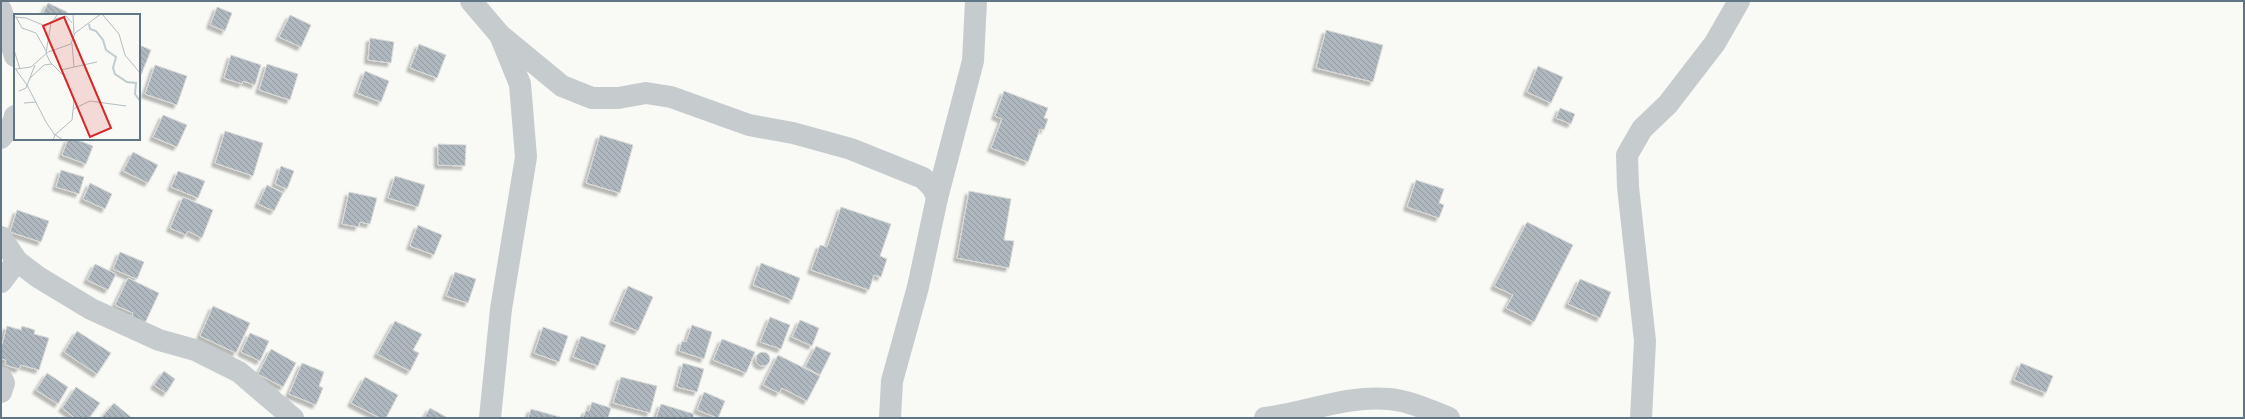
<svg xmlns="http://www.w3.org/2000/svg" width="2245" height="419" viewBox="0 0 2245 419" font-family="Rubik,sans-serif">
<defs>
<pattern id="building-back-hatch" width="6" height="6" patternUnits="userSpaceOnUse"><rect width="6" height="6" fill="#afb8be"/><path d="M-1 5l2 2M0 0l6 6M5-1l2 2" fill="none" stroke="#929aa0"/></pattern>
<filter id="shadow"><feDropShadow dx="-3.5" dy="3.5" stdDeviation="1" flood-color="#0004"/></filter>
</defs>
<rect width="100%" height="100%" fill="#f9f9f6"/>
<g fill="url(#building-back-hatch)" stroke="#dbdad8" filter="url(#shadow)">
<polygon points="48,3 67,12 66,15 42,15"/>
<polygon points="217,7 232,13 225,31 210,25"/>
<polygon points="290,15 311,25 301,47 279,37"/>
<polygon points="1326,30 1383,45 1373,82 1316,68"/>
<polygon points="370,38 394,42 391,63 368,60"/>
<polygon points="419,44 446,55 437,78 410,68"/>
<polygon points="139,45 151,50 141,75 139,74"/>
<polygon points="231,55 261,65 255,85 243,81 242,84 224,78"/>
<polygon points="267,64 298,74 290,100 259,90"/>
<polygon points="155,65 187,76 177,105 145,94"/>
<polygon points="1538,66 1563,77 1551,103 1527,92"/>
<polygon points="365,71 389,81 381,102 357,93"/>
<polygon points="1004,91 1048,108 1044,118 1048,119 1044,130 1040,129 1028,162 991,148 1002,119 995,116"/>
<polygon points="1560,108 1575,114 1571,124 1556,118"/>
<polygon points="163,115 187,125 177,147 153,137"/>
<polygon points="225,131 263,143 253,176 215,163"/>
<polygon points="600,135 633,145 620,193 586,183"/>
<polygon points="68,139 75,139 93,146 86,164 62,155"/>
<polygon points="438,144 466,145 465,166 438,165"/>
<polygon points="133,152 158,165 148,183 123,171"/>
<polygon points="281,166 294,171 287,189 275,184"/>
<polygon points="61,170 84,177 79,194 56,187"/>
<polygon points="178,171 205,181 198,198 171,187"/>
<polygon points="395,176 425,185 418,207 388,198"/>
<polygon points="1416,180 1444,189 1439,203 1444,205 1439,218 1407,207"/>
<polygon points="90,183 112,194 105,209 83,199"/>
<polygon points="267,185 283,193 274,211 258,204"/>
<polygon points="969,191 1011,199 1004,240 1014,241 1009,268 957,258"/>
<polygon points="349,192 377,198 370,224 360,222 358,227 342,224"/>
<polygon points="183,197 213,210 202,238 188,231 186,235 170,228"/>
<polygon points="841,207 891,224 880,256 887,259 881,277 874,275 869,290 811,270 820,245 827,247"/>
<polygon points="17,210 49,221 41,242 10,232"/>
<polygon points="1527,222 1573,245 1534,322 1506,308 1513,295 1494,286"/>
<polygon points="418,225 442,235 434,255 410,246"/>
<polygon points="120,252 144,262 137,279 113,269"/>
<polygon points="761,263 800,278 792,300 753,285"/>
<polygon points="95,264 116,274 108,290 87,280"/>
<polygon points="455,272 476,279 468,303 446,296"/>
<polygon points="128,278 159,293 145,323 132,317 133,313 115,305"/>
<polygon points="1580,279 1611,292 1600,318 1568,304"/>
<polygon points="628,286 653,297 638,331 613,321"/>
<polygon points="213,306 250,323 236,353 200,336"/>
<polygon points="770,317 790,325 781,349 760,342"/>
<polygon points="800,320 819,328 812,346 792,337"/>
<polygon points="395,321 422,334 413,350 419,353 410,371 377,354"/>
<polygon points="692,325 712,332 704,359 679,351 682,341 686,342"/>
<polygon points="7,326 21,330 22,326 35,330 34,334 49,338 39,370 21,365 19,369 5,365 6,360 1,359 1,348"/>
<polygon points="543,327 568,336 559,362 534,353"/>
<polygon points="77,331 111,353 97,374 64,352"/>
<polygon points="250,333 269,341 260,361 241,352"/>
<polygon points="581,336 606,345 598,366 573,357"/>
<polygon points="722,339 755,352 746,373 713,360"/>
<polygon points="816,346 831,353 820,375 805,367"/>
<polygon points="271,349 296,363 283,387 258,374"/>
<circle cx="763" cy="359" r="7"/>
<polygon points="778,355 820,376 807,401 782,388 779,393 763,385"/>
<polygon points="302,363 324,372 319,386 323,388 316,405 289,394"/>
<polygon points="683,363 704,369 697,392 677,387"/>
<polygon points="2021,363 2053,376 2046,393 2014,380"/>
<polygon points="164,371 175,379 166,393 154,385"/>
<polygon points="47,373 68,387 58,404 36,390"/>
<polygon points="365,377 398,395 386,418 380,418 351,403"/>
<polygon points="621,377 657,386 650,413 613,403"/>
<polygon points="76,387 100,403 89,418 75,418 62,408"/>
<polygon points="704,392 725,401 718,418 697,410"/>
<polygon points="592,402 611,408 608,418 583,418 586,410 589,411"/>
<polygon points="114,403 132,418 101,418"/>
<polygon points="661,404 694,414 693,418 656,418"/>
<polygon points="430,408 448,418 424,418"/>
<polygon points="531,409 560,417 560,418 528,418"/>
</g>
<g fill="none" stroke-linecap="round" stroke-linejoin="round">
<g stroke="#c6cbce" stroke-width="22">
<polyline points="471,1 500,35 520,84 526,157 501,309 490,418"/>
<polyline points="1,10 15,56"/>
<polyline points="500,35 562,86 592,98 618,98 646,93 671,97 749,125 793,133 851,149 923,178 933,188 937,198 918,287 892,381 890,418"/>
<polyline points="1,138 13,123 15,116"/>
<polyline points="937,198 973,61 976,1"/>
<polyline points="1,237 17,261 38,277 91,309 159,340 195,350 239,372 293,418"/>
<polyline points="1,282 17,261"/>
<polyline points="1,377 4,383 1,392"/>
<path d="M1265,418C1306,413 1347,395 1389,399C1410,401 1429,410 1449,418"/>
<polyline points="1641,418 1645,341 1628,187 1627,155 1642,129 1668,104 1715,43 1739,1"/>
</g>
</g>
<g transform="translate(14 14)">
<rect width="126" height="126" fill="#f9f9f6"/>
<path fill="none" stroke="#bfccd0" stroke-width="2" d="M75,10L76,15L82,17L89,26L92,36L102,43L99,54L101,60L113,68L122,69L121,80L126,87"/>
<path fill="none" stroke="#b3bdc1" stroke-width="1" d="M59,0L60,20M88,0L105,20L111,41L126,59M0,3L12,4L29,11L37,9M2,3L8,14L22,19L32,37M41,5L52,2L58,9M0,36L6,55M0,53L13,71L32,108L40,120L49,126M60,53L83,48M2,55L17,53L34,38L57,30L61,19L87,0M47,56L60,53L58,30M15,65L30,51L38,50M5,77L12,74L21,51M10,89L22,88M59,95L76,87L112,92M39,126L41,121L58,106L60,86L50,62L36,48L32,39L37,9L44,0"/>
<path fill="#d62828" fill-opacity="0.15" stroke="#d62828" stroke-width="2" d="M50,3L97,114L76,123L29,12Z"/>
<rect width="126" height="126" fill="none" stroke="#617684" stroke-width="2"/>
</g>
<rect width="2245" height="419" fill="none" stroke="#617684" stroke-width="4"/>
</svg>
